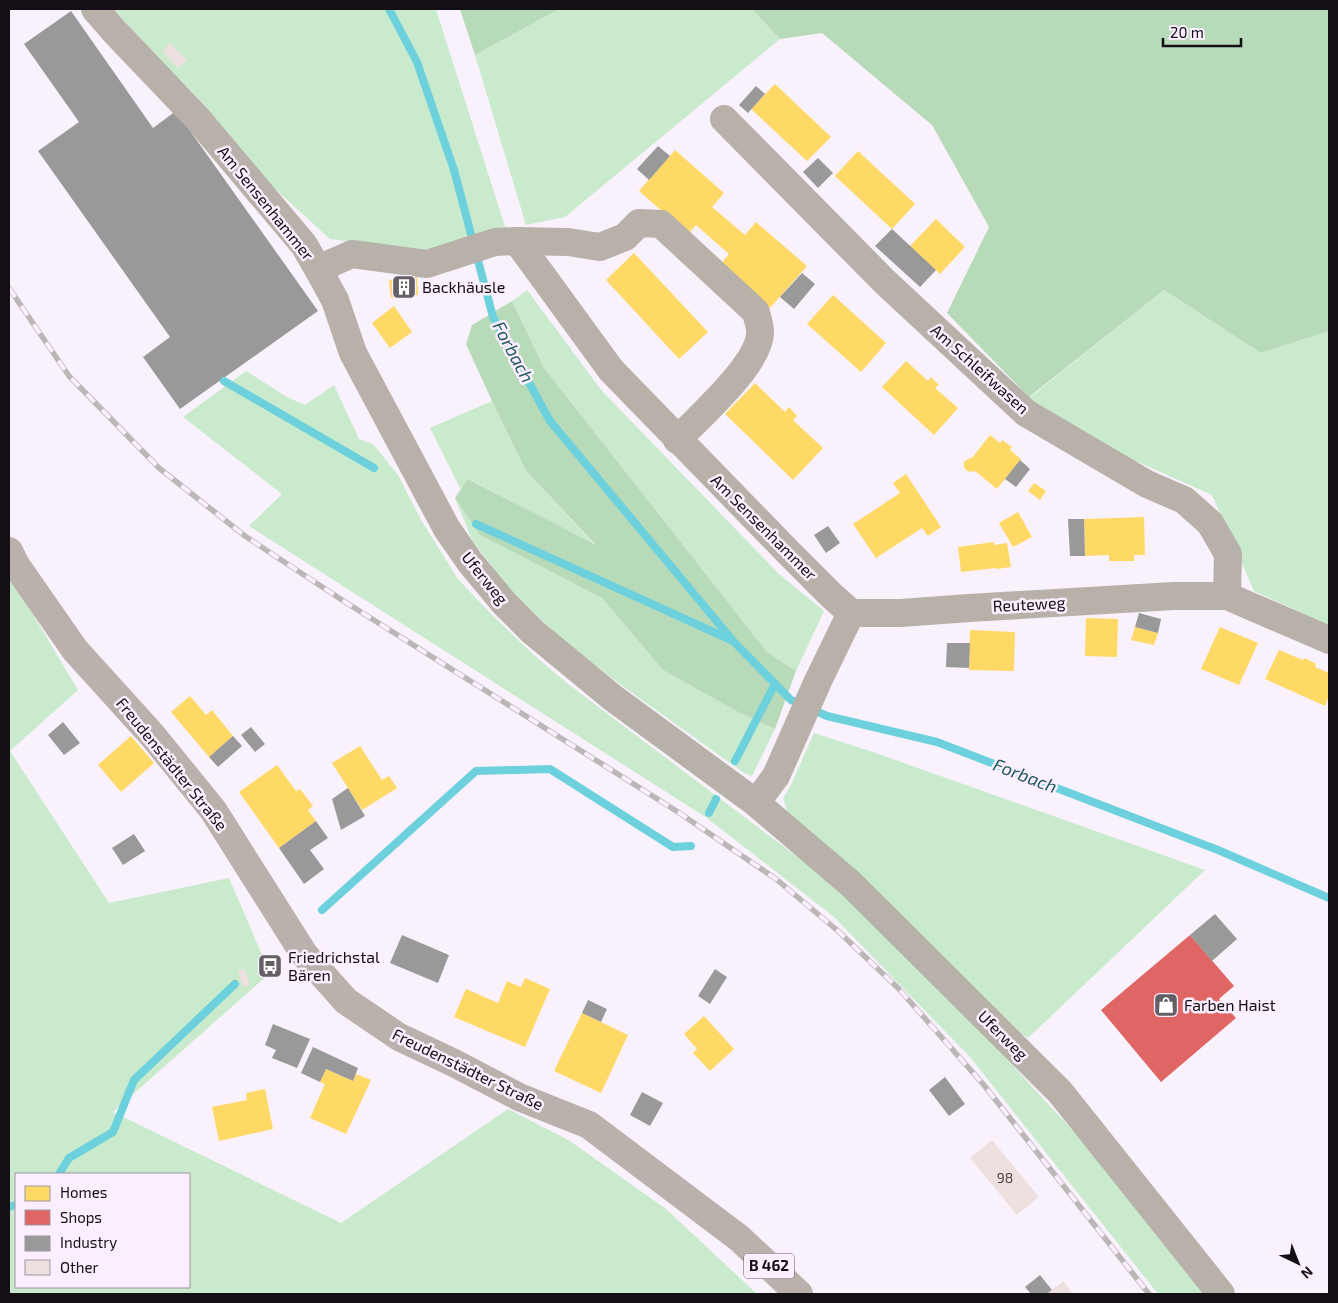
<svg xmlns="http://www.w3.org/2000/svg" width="1338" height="1303" viewBox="0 0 1338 1303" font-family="'Exo 2',sans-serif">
<rect width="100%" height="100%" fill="#f9f2fc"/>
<g fill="#c9eacc" fill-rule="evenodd">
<polygon points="114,9 436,9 506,230 428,252 330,239 272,186 200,100 144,43"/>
<polygon points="559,9 752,9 780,39 565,217 526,225 475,55"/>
<polygon points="527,290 602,391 779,574 824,611 796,671 767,652 544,368 512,301"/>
<polygon points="1164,290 1261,353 1329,331 1329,627 1298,611 1254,591 1212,495 1055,425 1029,398"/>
<polygon points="246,371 287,397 305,405 334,385 359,439 373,444 398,475 421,520 458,579 491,614 535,656 568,684 832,883 1003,1055 1132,1195 1211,1294 1158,1294 970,1057 834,917 707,818 249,526 282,494 183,417"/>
<polygon points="492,401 526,471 597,547 469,479 461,490 430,428"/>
<polygon points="455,498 480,535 602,598 663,670 738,712 775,729 752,776 744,773 621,685 564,641 512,592 472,540"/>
<path d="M9,574L78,690L10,751L109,903L229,878L270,973L113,1112L341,1223L508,1109L570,1141L666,1209L757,1294H9ZM16,1174H189V1287H16Z"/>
<polygon points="814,733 873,752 1205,870 1028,1038 1014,1030 855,872 787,811 783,798 791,785"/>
</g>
<g fill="#b7dab9">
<polygon points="460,9 559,9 475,55"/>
<polygon points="752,9 1329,9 1329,331 1261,353 1164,290 1029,397 947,313 989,227 932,125 822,33 780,39"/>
<polygon points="512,301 544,368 767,652 796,671 775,729 738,712 663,670 602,598 480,535 455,498 468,479 596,545 526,471 492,401 466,344 472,325"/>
</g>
<g fill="#ffd966">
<polygon points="775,84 831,137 807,161 751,109"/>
<polygon points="675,150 724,193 712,207 745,235 756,222 807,266 770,308 720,265 729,254 696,225 688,234 639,191"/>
<polygon points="858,151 915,204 892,229 835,176"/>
<polygon points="936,219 965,247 940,274 910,246"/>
<polygon points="634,253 708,332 679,359 606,280"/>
<polygon points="417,277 418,295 391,298 389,280"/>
<polygon points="833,295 886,343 861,372 807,324"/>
<polygon points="394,306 412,332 390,348 372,323"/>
<polygon points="906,361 928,381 931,377 939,385 935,388 958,408 934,435 882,387"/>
<polygon points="755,383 785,412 789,407 797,416 793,420 823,448 793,480 725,414"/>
<polygon points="990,435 1000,443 1002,440 1012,447 1010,450 1021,459 997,489 975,471 970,472 966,470 964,467 964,462 968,459 972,458"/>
<polygon points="906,474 941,527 928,536 922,528 876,558 853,524 900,493 893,483"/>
<polygon points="1034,483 1046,491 1040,500 1028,491"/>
<polygon points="1018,512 1032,537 1013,547 999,523"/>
<polygon points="1144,517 1145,555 1134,555 1134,561 1109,561 1109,555 1085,556 1084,519"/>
<polygon points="994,542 994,545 1007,543 1011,567 997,569 996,568 961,572 958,547"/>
<polygon points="1086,618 1118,619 1117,657 1085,656"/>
<polygon points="1135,627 1158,633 1154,645 1131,640"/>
<polygon points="1220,627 1258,643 1239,685 1201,669"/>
<polygon points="970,630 1015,632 1014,671 969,670"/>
<polygon points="1279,650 1303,660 1305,658 1316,664 1315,667 1329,673 1329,696 1325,706 1265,679"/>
<polygon points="190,696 206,715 212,710 233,736 209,757 171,712"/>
<polygon points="131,736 154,763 121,792 98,765"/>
<polygon points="360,746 382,780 389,776 397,788 362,810 332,763"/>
<polygon points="277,765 296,791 300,789 313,806 308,810 316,821 279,848 239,792"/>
<polygon points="525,978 550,989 525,1047 454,1017 466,989 498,1003 507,981 521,987"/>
<polygon points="582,1013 628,1035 601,1093 554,1071"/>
<polygon points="704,1016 734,1049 710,1071 693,1053 697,1049 684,1034"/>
<polygon points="326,1069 353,1081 356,1074 371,1080 346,1134 310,1118 325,1084 320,1082"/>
<polygon points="265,1089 273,1129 219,1141 212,1107 247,1100 246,1093"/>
</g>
<polygon fill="#e06666" points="1190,935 1234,986 1219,999 1236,1018 1161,1082 1101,1010"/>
<g fill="#999">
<polygon points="71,11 153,128 176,111 318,311 180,409 143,357 170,337 38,151 79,122 24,44"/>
<polygon points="756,86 765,94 748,113 739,105"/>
<polygon points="658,146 670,156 649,180 637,169"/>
<polygon points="818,158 833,173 818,188 803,172"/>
<polygon points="892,229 936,270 920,287 875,246"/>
<polygon points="802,273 815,284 794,309 780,297"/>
<polygon points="1020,460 1030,469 1016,487 1005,479"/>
<polygon points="1068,519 1084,519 1085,556 1070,556"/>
<polygon points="828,526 840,543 826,553 814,535"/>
<polygon points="1139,613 1161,619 1158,633 1135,627"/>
<polygon points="947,643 970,643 969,668 946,667"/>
<polygon points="63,722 80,743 64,755 48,735"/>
<polygon points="251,727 265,744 255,752 241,735"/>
<polygon points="233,736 242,746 218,767 209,757"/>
<polygon points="348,788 365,816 341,830 332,799"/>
<polygon points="316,821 328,838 310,850 324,869 304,884 279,848"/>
<polygon points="134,834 145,851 123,865 112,848"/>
<polygon points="1215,914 1237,939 1212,961 1190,935"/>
<polygon points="402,935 449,955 438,983 390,963"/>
<polygon points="715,969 727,977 710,1004 698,996"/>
<polygon points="588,1000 607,1009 601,1022 582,1013"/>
<polygon points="273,1024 310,1039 297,1068 272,1058 276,1050 265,1045"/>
<polygon points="313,1047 358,1068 353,1081 326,1069 320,1082 301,1073"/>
<polygon points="945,1077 965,1104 949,1116 929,1090"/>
<polygon points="642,1092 663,1103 650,1126 630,1115"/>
<polygon points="1040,1275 1052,1290 1047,1294 1031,1294 1025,1287"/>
</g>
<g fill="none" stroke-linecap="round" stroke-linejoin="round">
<g stroke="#6dd1dd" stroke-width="8">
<polyline points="389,9 417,62 454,170 493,317 550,421 734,642 791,700 827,716 937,742 1218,850 1329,898"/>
<polyline points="224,381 374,468"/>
<polyline points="476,524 731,640"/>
<polyline points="735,761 775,684"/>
<polyline points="709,813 716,799"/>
<polyline points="322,910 476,771 550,769 673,847 691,846"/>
<polyline points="59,1174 69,1158 113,1132 134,1080 235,984"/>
<polyline points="9,1207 16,1205"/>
</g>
</g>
<g fill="#ede0de">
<polygon points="170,43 187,60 178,68 162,51"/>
<polygon points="245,969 250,985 243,987 238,971"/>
<polygon points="992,1140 1039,1197 1017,1215 970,1158"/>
<polygon points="1063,1281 1073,1294 1047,1294 1052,1290"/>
</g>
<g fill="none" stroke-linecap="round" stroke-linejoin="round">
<g stroke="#b8b1a9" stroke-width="28">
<path d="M95,9L115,32L198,119L304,245L318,269L352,254L427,264L495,242L517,241L568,242L600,247L625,237L639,223L661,224L756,312C757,318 760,325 760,331C762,362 699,417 677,440"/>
<polyline points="724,119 885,282 1026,413 1147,484 1184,500 1210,523 1228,554 1227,596"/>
<polyline points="517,241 611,370 787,551 831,595 851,613"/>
<polyline points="318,269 335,300 353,353 447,529 470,562 504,603 533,632 613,698 756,803 851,884 1060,1092 1221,1294"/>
<polyline points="851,613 901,613 969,608 1174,596 1227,596 1329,640"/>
<polyline points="756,803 776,776 818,681 851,613"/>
</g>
<polyline stroke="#bbb1ac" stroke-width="28" points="9,551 16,565 75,650 152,735 213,810 304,954 346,1001 399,1037 454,1063 519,1097 589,1125 739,1238 799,1294"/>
<defs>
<polyline id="rail" points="9,288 69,376 159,468 245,536 342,600 678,812 776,879 838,931 898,988 983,1084 1149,1294"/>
</defs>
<use href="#rail" stroke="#bcb6b7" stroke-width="5.5"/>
<use href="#rail" stroke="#fbefff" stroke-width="4" stroke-dasharray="11" stroke-linecap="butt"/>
</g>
<defs>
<symbol id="building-square" viewBox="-11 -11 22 22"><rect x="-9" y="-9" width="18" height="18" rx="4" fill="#645e65" stroke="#fbefff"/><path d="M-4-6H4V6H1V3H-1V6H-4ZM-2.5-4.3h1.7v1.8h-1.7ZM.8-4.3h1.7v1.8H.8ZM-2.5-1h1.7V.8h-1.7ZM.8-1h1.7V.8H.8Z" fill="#fff"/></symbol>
<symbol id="bus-square" viewBox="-11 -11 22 22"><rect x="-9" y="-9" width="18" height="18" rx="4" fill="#645e65" stroke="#fbefff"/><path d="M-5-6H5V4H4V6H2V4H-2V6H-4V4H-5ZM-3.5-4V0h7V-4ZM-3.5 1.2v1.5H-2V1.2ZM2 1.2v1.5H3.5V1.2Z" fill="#fff"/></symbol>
<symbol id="shop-square" viewBox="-11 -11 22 22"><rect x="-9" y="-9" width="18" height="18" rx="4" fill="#645e65" stroke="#fbefff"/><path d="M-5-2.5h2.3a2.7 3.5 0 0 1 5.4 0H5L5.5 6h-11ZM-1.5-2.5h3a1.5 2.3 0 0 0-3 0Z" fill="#fff"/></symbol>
</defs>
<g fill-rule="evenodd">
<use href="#building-square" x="390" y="273" width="28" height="28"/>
<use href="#bus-square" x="256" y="952" width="28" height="28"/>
<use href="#shop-square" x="1152" y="991" width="28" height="28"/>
</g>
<g text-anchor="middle" stroke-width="5" stroke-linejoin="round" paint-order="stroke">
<g font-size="14" fill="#4a4346">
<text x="1005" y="1183">98</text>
</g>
<rect fill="#fbefff" stroke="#59525a" stroke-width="1" x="744" y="1253.5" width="50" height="25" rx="4"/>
<g font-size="15" font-weight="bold" fill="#130f14">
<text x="769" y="1271">B 462</text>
</g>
<g font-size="16" fill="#130f14" stroke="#fbefff">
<text transform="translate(266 203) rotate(51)" y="6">Am Sensenhammer</text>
<text transform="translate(980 369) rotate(42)" y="6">Am Schleifwasen</text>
<text transform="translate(764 527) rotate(45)" y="6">Am Sensenhammer</text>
<text transform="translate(485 578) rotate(51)" y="6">Uferweg</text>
<text transform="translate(1029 604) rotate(-3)" y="6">Reuteweg</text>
<text transform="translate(172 764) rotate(51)" y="6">Freudenstädter Straße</text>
<text transform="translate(1003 1035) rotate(45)" y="6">Uferweg</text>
<text transform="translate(468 1069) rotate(26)" y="6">Freudenstädter Straße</text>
</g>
<g font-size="16" fill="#130f14" stroke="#fbefff" text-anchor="start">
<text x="422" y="293">Backhäusle</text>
<text x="288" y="963">Friedrichstal<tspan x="288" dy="18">Bären</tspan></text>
<text x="1184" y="1011">Farben Haist</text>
</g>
<g font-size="18" font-style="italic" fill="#20595e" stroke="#fbefff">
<text transform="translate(513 352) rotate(62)" y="6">Forbach</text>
<text transform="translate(1025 776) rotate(21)" y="6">Forbach</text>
</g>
</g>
<rect width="1338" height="1303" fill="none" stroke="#130f14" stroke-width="20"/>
<rect x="15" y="1173" width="175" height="115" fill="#fbefff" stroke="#9e95a1"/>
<rect x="25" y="1186" width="25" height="15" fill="#ffd966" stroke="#9e95a1"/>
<text x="60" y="1198" font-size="15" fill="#130f14">Homes</text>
<rect x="25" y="1210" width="25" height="15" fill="#e06666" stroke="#9e95a1"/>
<text x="60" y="1223" font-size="15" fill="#130f14">Shops</text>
<rect x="25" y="1236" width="25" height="15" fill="#999999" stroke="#9e95a1"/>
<text x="60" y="1248" font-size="15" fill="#130f14">Industry</text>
<rect x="25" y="1260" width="25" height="15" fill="#ede0de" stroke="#9e95a1"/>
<text x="60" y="1273" font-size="15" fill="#130f14">Other</text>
<g transform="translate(1298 1263) rotate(137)" stroke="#fbefff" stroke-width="4" paint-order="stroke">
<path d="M0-4L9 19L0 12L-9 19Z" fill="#130f14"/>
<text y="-8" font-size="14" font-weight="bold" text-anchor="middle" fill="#130f14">N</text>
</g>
<path d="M1163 38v8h78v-8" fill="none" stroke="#130f14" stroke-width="2.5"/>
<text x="1170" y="38" font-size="15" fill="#130f14" stroke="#fbefff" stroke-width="4" paint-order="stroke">20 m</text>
</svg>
